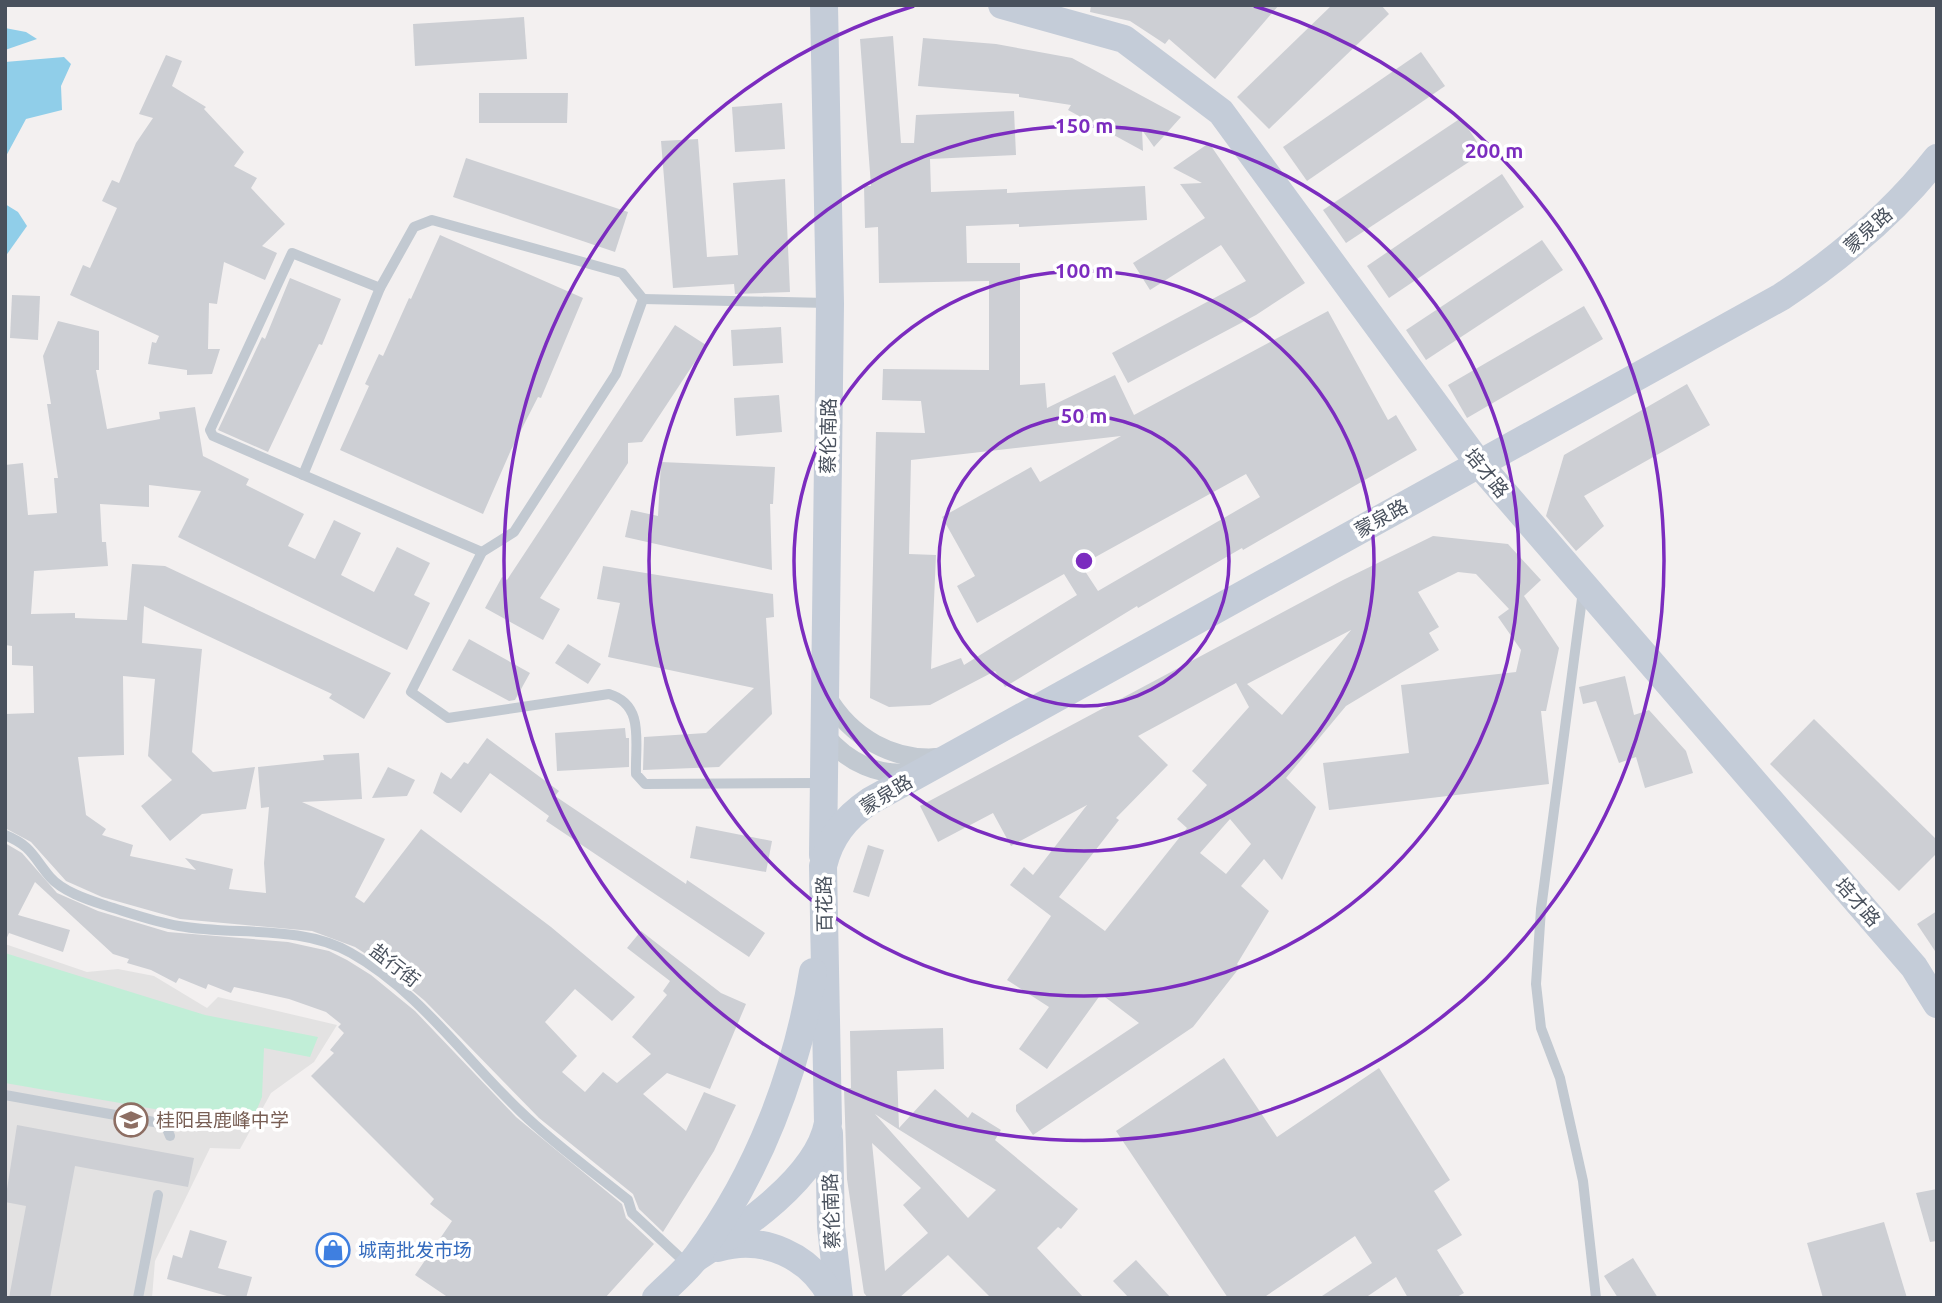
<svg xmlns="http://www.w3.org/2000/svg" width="1942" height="1303" viewBox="0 0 1942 1303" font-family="Ubuntu,'Noto Sans SC',sans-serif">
<rect width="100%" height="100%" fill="#f3f0f0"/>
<polygon fill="#e3e2e2" points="5,944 87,972 118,969 154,976 207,1008 218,997 337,1025 314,1062 271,1093 240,1149 210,1148 155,1261 152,1298 5,1298"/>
<polygon fill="#c1eed7" points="5,953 205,1015 318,1037 310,1057 264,1048 262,1097 252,1121 189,1115 5,1083"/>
<g fill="#90cee9">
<polygon points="5,28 26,32 37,39 5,50"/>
<polygon points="64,57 71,64 61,86 62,110 26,119 5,158 5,62"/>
<polygon points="5,204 18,212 27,226 5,257"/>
</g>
<g fill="#cdcfd4" fill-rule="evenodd">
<polygon points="1091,5 1279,5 1215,79 1169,39 1165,44 1130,21 1090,12"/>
<polygon points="1332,5 1381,5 1389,14 1269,129 1237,97"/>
<polygon points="524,17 527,59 415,66 413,24"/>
<path d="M893,36L901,143H914L916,115L1014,111L1016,155L930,159L931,192L1007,189V193L1145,186L1147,220L1019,227V224L966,226L967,263H1020V385L1045,383L1047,408L1115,375L1134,415L1328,311L1388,420L1396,415L1417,450L1243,550L1242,548L1138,608L1137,606L1005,687L995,671L930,705L889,707L870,698L876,432L925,433L921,401L882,400L883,369L989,370V281L879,283L878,227L865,228L864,186H871L860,39ZM1121,436L1040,482L1031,467L942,517L975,576L957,586L977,623L1064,574L1077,595L964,665L961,658L931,669L936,555L909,554L911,460ZM1246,474L1260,497L1098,591L1081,565Z"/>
<polygon points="923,38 996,44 1072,58 1181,117 1154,147 1142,130 1143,151 1068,110 1071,105 1019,97 1019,94 918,86"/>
<polygon points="1421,52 1445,86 1307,181 1283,147"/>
<polygon points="166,55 182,61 172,86 206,107 204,109 244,152 234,166 257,178 251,188 285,224 262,246 277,253 265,280 224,262 217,304 209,303 208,349 220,349 212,374 187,375 187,370 148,364 152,342 156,343 159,336 70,295 83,265 90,268 117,208 102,201 112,180 119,183 136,143 153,118 139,114"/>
<polygon points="479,93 568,93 567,123 479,123"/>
<polygon points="782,103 785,149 735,152 732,107"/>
<polygon points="1461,118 1484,152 1346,243 1323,210"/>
<polygon points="698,139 707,257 738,255 733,183 785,179 790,292 735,294 734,284 673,288 661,141"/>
<polygon points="1209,143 1305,283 1256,315 1128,383 1112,353 1246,281 1221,245 1150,290 1133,263 1205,218 1180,184 1202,183 1173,168"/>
<polygon points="466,158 628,212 615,252 453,197"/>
<polygon points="1502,174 1524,207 1389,298 1367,266"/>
<polygon points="440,235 583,298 541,398 538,397 511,450 483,514 340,450 369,386 365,384 379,354 383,356 409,298 411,299"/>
<polygon points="1542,240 1563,270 1426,360 1406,330"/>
<polygon points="290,278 341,299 322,345 319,344 268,452 218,430 262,337 265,339"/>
<polygon points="12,295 40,296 38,340 10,338"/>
<polygon points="1584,306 1603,339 1467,418 1448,385"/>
<polygon points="58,321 99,331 99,370 96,370 107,429 160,419 159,412 195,407 203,456 249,479 246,485 304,514 288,546 315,559 334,520 361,533 341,575 374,592 397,547 430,563 414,595 430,603 407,650 178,537 201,491 149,485 149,507 100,504 102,542 106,542 108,566 34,571 31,614 75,613 75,618 127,620 132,564 165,566 391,673 364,719 329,698 332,694 144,606 142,643 202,649 192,752 213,772 255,767 246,809 202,814 170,841 141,806 172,780 148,756 155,679 123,676 124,755 78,757 86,815 106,829 102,835 133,845 130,856 196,870 185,858 233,869 229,889 266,893 264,863 269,807 261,808 258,767 324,760 323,755 359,753 362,799 302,802 385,839 355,897 364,903 421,829 551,927 635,997 612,1021 575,989 545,1022 577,1056 562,1072 585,1092 603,1072 617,1083 651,1054 632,1037 667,995 663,991 670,981 627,948 641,931 721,993 746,1004 710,1089 667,1073 643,1094 686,1131 704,1092 736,1105 714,1151 663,1232 639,1209 633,1194 539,1118 425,1001 380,963 355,947 312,931 180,919 102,897 66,881 31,842 5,828 5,714 34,713 33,666 12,665 12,646 5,645 5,465 23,463 28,515 57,513 54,478 58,478 47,404 51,404 43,356"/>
<polygon points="675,325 706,345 642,442 628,443 628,463 540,598 560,609 543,640 485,608 502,577 507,580"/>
<polygon points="781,327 783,363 733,366 731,330"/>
<polygon points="1687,384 1710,425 1584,496 1604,526 1576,551 1546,516 1564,455"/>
<polygon points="779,395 782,432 736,436 734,398"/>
<polygon points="661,462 775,467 773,504 770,504 772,570 625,537 631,510 658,516"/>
<path d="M1433,536L1508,544L1541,580L1524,596L1559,648L1546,711H1541L1549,784L1329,810L1323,763L1409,753L1401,685L1516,672L1521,650L1498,617L1509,609L1476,574L1458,572L1418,592L1439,627L1429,633L1439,650L1346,706L1286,778L1316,807L1282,880L1264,859L1241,886L1269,911L1237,964L1240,967L1193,1027L1033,1135L1016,1111V1105L1139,1023L1101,994L1047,1069L1019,1049L1049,1007L1007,980L1051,916L1010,885L1024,867L1033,875L1087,805L1011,846L993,813L938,842L920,806L1343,580ZM1351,630L1282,715L1247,684ZM1236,683L1249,707L1192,771L1207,785L1177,819L1187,828L1105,931L1059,897L1119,820L1116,818L1168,765L1138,736ZM1230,819L1251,844L1226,874L1200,853Z"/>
<polygon points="603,566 773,594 774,617 766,618 772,714 719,767 643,770 644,737 706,733 754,688 608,657 620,603 597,599"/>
<polygon points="469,639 530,673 515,700 509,701 452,670"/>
<polygon points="568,644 601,664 588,684 555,663"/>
<polygon points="1625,676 1634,715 1649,710 1686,751 1693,773 1645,788 1636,757 1619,763 1596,701 1583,704 1579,687"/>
<polygon points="1814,719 1937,840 1937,853 1899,891 1770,764"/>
<polygon points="625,728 626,738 629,738 629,767 557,771 555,733"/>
<polygon points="487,738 559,791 555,796 686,884 687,880 765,933 749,957 546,821 549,816 490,773 461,813 433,793 441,772 451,779 464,762 468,764"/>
<polygon points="388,767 415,780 407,796 372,798"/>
<polygon points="696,826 772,841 766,872 690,858"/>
<polygon points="5,843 22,853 57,893 98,911 168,932 288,942 329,951 347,960 371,975 415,1011 516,1117 622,1204 626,1218 654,1244 605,1298 449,1298 415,1275 452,1221 430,1204 434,1199 311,1076 334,1053 330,1050 344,1033 338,1027 341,1024 326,1012 289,999 234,987 231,993 208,984 206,989 179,978 176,983 151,970 127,963 129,959 113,954 35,882 18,915 70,930 63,952 9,933 5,942"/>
<polygon points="868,845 884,850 869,897 853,892"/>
<polygon points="1937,911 1937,954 1917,924"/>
<path d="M943,1028L944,1069L897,1071L899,1128L935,1089L968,1118L972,1112L1001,1130L995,1140L1078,1209L1061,1229L1058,1227L1037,1248L1084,1298H991L948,1255L899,1298H868L864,1293L847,1179L844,1088H851L850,1031ZM875,1114L898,1129L996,1190L968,1218ZM872,1143L921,1188L903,1205L928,1233L885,1271Z"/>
<polygon points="1224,1058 1277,1137 1379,1068 1450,1180 1434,1191 1462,1235 1437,1250 1464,1293 1455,1298 1408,1298 1396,1277 1365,1298 1319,1298 1372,1263 1355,1236 1263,1298 1228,1298 1116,1131"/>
<polygon points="17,1125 194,1158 188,1187 75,1166 50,1298 9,1298 26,1206 5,1202"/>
<polygon points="1937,1189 1937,1241 1930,1242 1916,1193"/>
<polygon points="1884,1222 1907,1298 1823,1298 1807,1243"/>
<polygon points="190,1230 227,1241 218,1268 252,1277 246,1298 234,1298 167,1279 173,1255 182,1258"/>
<polygon points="1633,1258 1658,1298 1618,1298 1604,1276"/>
<polygon points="1136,1260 1171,1298 1129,1298 1113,1281"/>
</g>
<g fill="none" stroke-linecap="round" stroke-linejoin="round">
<g stroke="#c2c9d1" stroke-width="10">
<path d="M380,288L292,253L210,430L213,436L482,552L411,692L448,718L609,694C645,705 635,742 636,774L645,784L820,783"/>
<polyline points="643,299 827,303"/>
<polyline points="303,475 380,288 414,227 432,220 622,273 643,299 616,374 514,532 482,552"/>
<polyline points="1583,591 1541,909 1536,984 1541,1028 1560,1078 1583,1181 1596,1298"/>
<path d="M5,835C32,846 33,857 50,877C63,892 89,900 107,906C130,913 155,922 179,926C234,936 300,924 351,953C419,991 465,1059 521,1112C554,1144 592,1171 628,1200L632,1213L688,1265"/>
<polyline points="5,1095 165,1124 170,1136"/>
<polyline points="138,1298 158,1195"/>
</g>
<g stroke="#c2c9d1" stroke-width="19">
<path d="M826,695C850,737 894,763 943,757"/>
<path d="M825,735C847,762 879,778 916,772"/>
</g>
<g stroke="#c4ccd8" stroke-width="28">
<polyline points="1002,5 1124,39 1221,112 1479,464 1914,967 1937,1004"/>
<polyline points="823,855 830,304 824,5"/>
<polyline points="829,1133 831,1227 839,1298"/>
<path d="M718,1248C763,1234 811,1256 832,1298"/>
<path d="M696,1258C741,1229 818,1178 828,1123L823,866C830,837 845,818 870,801L1781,297C1840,258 1893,214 1937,158"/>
<path d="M656,1298C670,1284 686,1271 697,1256C758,1174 797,1072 813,972"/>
</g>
</g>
<g fill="none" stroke="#7b2cbf" stroke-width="3.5">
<circle cx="1084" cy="561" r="145"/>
<circle cx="1084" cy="561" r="290"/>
<circle cx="1084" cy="561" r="435"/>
<path d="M1254 6A580 580 0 1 1 914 6"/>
</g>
<defs>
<symbol id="school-ring" viewBox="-11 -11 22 22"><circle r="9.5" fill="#fff" stroke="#8d6e63" stroke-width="1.5"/><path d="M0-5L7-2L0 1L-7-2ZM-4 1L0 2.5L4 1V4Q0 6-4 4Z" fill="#8d6e63"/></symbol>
<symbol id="shop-ring" viewBox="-11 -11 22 22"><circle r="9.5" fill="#fff" stroke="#3f7fe0" stroke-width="1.5"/><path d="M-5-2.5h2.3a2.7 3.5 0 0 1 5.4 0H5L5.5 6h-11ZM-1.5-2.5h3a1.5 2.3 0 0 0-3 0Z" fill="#3f7fe0"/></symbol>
</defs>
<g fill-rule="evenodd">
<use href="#school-ring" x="112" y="1101" width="38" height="38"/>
<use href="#shop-ring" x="314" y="1231" width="38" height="38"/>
</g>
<g text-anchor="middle" stroke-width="7" stroke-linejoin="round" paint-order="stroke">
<g font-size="19" fill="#49515d" stroke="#fff">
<text transform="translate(1868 230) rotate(-42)" y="7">蒙泉路</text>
<text transform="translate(828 436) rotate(-89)" y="7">蔡伦南路</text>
<text transform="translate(1487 473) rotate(51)" y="7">培才路</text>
<text transform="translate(1381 518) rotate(-29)" y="7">蒙泉路</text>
<text transform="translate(886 794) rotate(-31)" y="7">蒙泉路</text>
<text transform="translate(1858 902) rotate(49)" y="7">培才路</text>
<text transform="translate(824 904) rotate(-91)" y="7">百花路</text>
<text transform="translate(395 965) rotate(38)" y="7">盐行街</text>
<text transform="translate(831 1211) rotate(-92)" y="7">蔡伦南路</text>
</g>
<g font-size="19" fill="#785e54" stroke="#fff" text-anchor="start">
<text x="156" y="1127">桂阳县鹿峰中学</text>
</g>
<g font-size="19" fill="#366cbe" stroke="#fff" text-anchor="start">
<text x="358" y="1257">城南批发市场</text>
</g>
</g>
<circle cx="1084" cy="561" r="10" fill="#7b2cbf" stroke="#fff" stroke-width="3.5"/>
<g font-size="21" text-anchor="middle" font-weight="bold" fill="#7b2cbf" stroke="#fff" stroke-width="7" stroke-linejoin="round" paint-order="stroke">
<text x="1084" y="133">150 m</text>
<text x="1494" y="158">200 m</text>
<text x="1084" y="278">100 m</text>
<text x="1084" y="423">50 m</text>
</g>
<rect width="1942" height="1303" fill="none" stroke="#49515d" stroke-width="14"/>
</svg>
